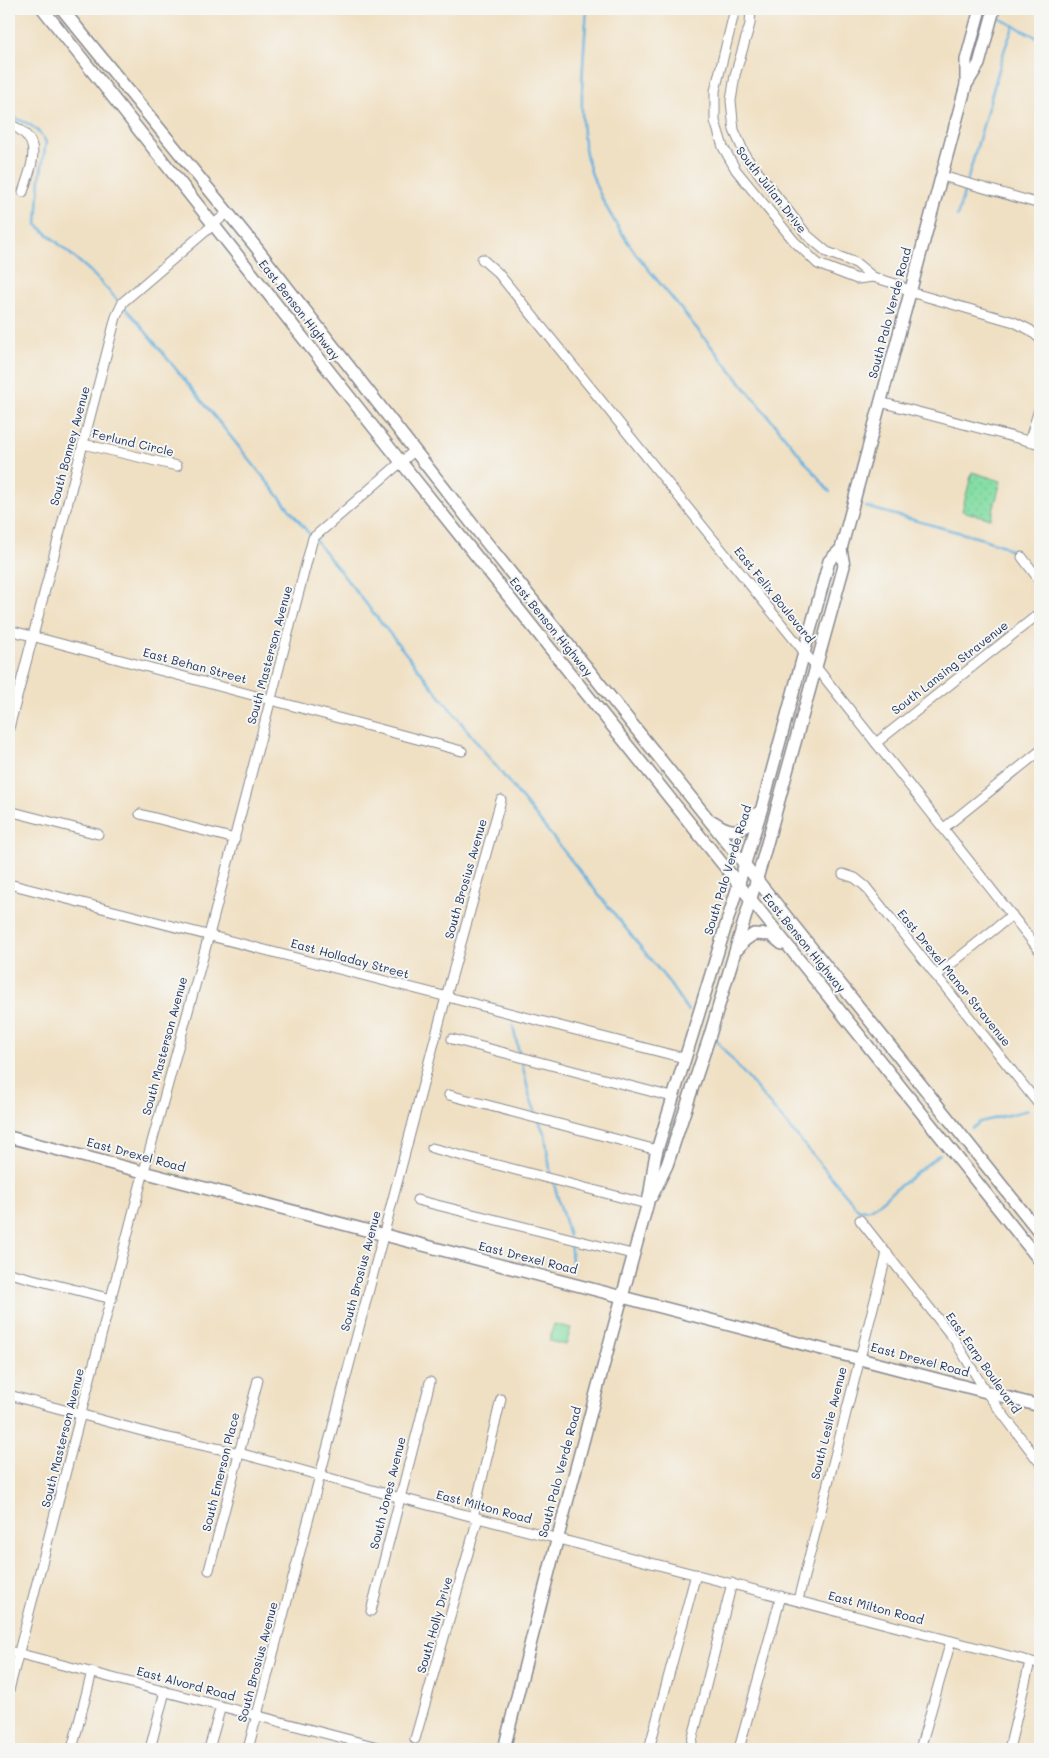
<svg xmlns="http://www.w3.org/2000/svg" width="1049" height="1758" viewBox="0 0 1049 1758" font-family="Mali,sans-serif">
<defs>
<pattern id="grass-dots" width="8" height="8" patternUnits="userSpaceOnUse" patternTransform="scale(1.25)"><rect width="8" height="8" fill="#83dda3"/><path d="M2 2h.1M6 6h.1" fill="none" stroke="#71be8f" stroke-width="1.8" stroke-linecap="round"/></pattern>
</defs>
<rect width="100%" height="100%" fill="#f6f6f2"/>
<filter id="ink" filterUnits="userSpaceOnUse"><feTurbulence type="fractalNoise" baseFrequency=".02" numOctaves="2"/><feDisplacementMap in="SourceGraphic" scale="10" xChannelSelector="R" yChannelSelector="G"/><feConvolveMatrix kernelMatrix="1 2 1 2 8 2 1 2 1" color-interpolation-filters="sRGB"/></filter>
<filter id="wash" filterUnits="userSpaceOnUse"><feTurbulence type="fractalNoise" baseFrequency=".0096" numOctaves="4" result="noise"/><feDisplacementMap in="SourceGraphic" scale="20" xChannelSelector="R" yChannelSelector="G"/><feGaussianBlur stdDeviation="1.12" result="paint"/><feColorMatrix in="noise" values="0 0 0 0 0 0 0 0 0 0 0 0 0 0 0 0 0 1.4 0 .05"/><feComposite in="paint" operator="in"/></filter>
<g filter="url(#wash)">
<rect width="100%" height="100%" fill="#f0e0c3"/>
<polygon fill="url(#grass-dots)" stroke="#4f8680" points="972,472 1001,481 991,519 962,511"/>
<polygon fill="#83dda3" stroke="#4f8680" points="554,1324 571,1328 566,1345 549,1341"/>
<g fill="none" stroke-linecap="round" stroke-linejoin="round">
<g stroke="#66b3e0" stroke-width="2.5">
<path d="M587,9C584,48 579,104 584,143C590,184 612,220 636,254L830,492"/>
<polyline points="995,16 1040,39"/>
<path d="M9,116C26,122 37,126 46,142L40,177L37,225L90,271L137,321L311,536"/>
<polyline points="957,217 1005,48 1014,25"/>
<polyline points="866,507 983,539 1004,546 1017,555"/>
<polyline points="315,540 667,980 688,1011"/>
<polyline points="513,1026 519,1053"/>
<polyline points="714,1038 859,1210 871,1209 940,1154"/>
<polyline points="521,1059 530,1098 537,1116"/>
<polyline points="539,1121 545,1135 551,1176"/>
<polyline points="972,1128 980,1122 1028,1110"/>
<polyline points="553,1181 569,1236"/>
<polyline points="570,1241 573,1272"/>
</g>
</g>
</g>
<g filter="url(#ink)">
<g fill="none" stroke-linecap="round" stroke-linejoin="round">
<defs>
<g id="street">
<polyline points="735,9 715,91 715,121 723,147 736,170 794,241 818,264 857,279 873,277 856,263 827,252 807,235 746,157 734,130 731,101 735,75 750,24 751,9"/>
<path d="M9,124C45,139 32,163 23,192"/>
<polyline points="942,176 1040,204"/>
<polyline points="482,259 498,273 805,653 1040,951"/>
<polyline points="873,277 899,285 910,292 1014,322 1030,330 1040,339"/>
<polyline points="880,402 1040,444"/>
<polyline points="1029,442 1040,406"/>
<polyline points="83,444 177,466"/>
<polyline points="1022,557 1040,581"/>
<polyline points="9,630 462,751"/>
<polyline points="9,728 116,317 123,302 227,213"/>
<polyline points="876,743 1040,613"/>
<polyline points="9,811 98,834"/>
<polyline points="140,814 235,839"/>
<polyline points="944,828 1040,751"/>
<polyline points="843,874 855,878 865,886 1040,1106"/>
<polyline points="9,884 684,1058"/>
<polyline points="936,976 1012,915"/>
<polyline points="452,1039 672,1097"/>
<polyline points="449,1095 657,1150"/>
<polyline points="432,1148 647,1204"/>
<polyline points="417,1200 632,1254"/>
<polyline points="860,1220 954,1339 986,1392 1040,1463"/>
<polyline points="9,1273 112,1299"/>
<polyline points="9,1395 164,1437 239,1453 401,1498 1040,1664"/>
<polyline points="473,1517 501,1399"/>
<polyline points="209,1570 258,1380"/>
<polyline points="798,1600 887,1253"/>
<polyline points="371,1611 430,1382"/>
<polyline points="9,1651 385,1749"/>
<polyline points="9,1690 144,1171 209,935 313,538 414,451"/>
<polyline points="415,1739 478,1518"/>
<polyline points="72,1749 92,1672"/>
<polyline points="150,1749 165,1691"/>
<polyline points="209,1749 221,1706"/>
<polyline points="248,1749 446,997 501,800"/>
<polyline points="649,1749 696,1574"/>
<polyline points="690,1749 732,1583"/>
<polyline points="739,1749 781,1596"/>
<polyline points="920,1749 951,1641"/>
<polyline points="1009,1749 1030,1662"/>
</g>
<g id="secondary">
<polyline points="43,9 401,462 1040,1261"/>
<polyline points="62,9 255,246 487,543 1040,1233"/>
<polyline points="966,85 966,60 980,9"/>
<path d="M714,822C732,835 744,833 755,814"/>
<polyline points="738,949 744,941 754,934 771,935 782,944"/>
<polyline points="9,1137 1040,1406"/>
<polyline points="652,1196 667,1165 710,1035 761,865 844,566 841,549 966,85 979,64 994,9"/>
<path d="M504,1749C549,1567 597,1387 647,1206C652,1188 652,1168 657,1150L761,811L829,561L841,549"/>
</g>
</defs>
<use href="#street" stroke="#868890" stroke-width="11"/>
<use href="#secondary" stroke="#868890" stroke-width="14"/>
<use href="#street" stroke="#fff" stroke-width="9"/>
<use href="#secondary" stroke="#fff" stroke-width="11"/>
</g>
</g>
<g text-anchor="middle" stroke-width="4" stroke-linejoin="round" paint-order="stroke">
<g font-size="12" fill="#1b2f5e" stroke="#f6f6f2">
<text transform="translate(771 190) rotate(52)" y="4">South Julian Drive</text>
<text transform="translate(299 310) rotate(52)" y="4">East Benson Highway</text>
<text transform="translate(890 313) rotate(-75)" y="4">South Palo Verde Road</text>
<text transform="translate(133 443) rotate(13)" y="4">Ferlund Circle</text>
<text transform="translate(70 446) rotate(-75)" y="4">South Bonney Avenue</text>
<text transform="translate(774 595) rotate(51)" y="4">East Felix Boulevard</text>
<text transform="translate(551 627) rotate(51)" y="4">East Benson Highway</text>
<text transform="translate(270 655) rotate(-75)" y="4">South Masterson Avenue</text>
<text transform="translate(195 666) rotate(15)" y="4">East Behan Street</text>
<text transform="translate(950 668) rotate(-38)" y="4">South Lansing Stravenue</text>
<text transform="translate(728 870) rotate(-73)" y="4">South Palo Verde Road</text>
<text transform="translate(466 879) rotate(-74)" y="4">South Brosius Avenue</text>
<text transform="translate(804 943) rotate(51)" y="4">East Benson Highway</text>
<text transform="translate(350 959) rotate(15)" y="4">East Holladay Street</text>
<text transform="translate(954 978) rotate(51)" y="4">East Drexel Manor Stravenue</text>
<text transform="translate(165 1046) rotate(-75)" y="4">South Masterson Avenue</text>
<text transform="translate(136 1155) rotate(15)" y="4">East Drexel Road</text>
<text transform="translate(528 1258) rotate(14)" y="4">East Drexel Road</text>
<text transform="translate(361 1271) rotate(-75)" y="4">South Brosius Avenue</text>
<text transform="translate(920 1360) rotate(15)" y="4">East Drexel Road</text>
<text transform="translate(983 1363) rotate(55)" y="4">East Earp Boulevard</text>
<text transform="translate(829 1423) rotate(-76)" y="4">South Leslie Avenue</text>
<text transform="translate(63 1438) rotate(-76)" y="4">South Masterson Avenue</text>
<text transform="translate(221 1472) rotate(-76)" y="4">South Emerson Place</text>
<text transform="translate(560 1472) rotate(-75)" y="4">South Palo Verde Road</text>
<text transform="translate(388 1493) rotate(-76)" y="4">South Jones Avenue</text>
<text transform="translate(484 1507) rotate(15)" y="4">East Milton Road</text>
<text transform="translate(876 1608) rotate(15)" y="4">East Milton Road</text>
<text transform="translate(435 1625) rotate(-74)" y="4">South Holly Drive</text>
<text transform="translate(258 1662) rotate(-75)" y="4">South Brosius Avenue</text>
<text transform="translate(186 1684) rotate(15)" y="4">East Alvord Road</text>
</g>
</g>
<rect width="1049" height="1758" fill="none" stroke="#f6f6f2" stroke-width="30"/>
</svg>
